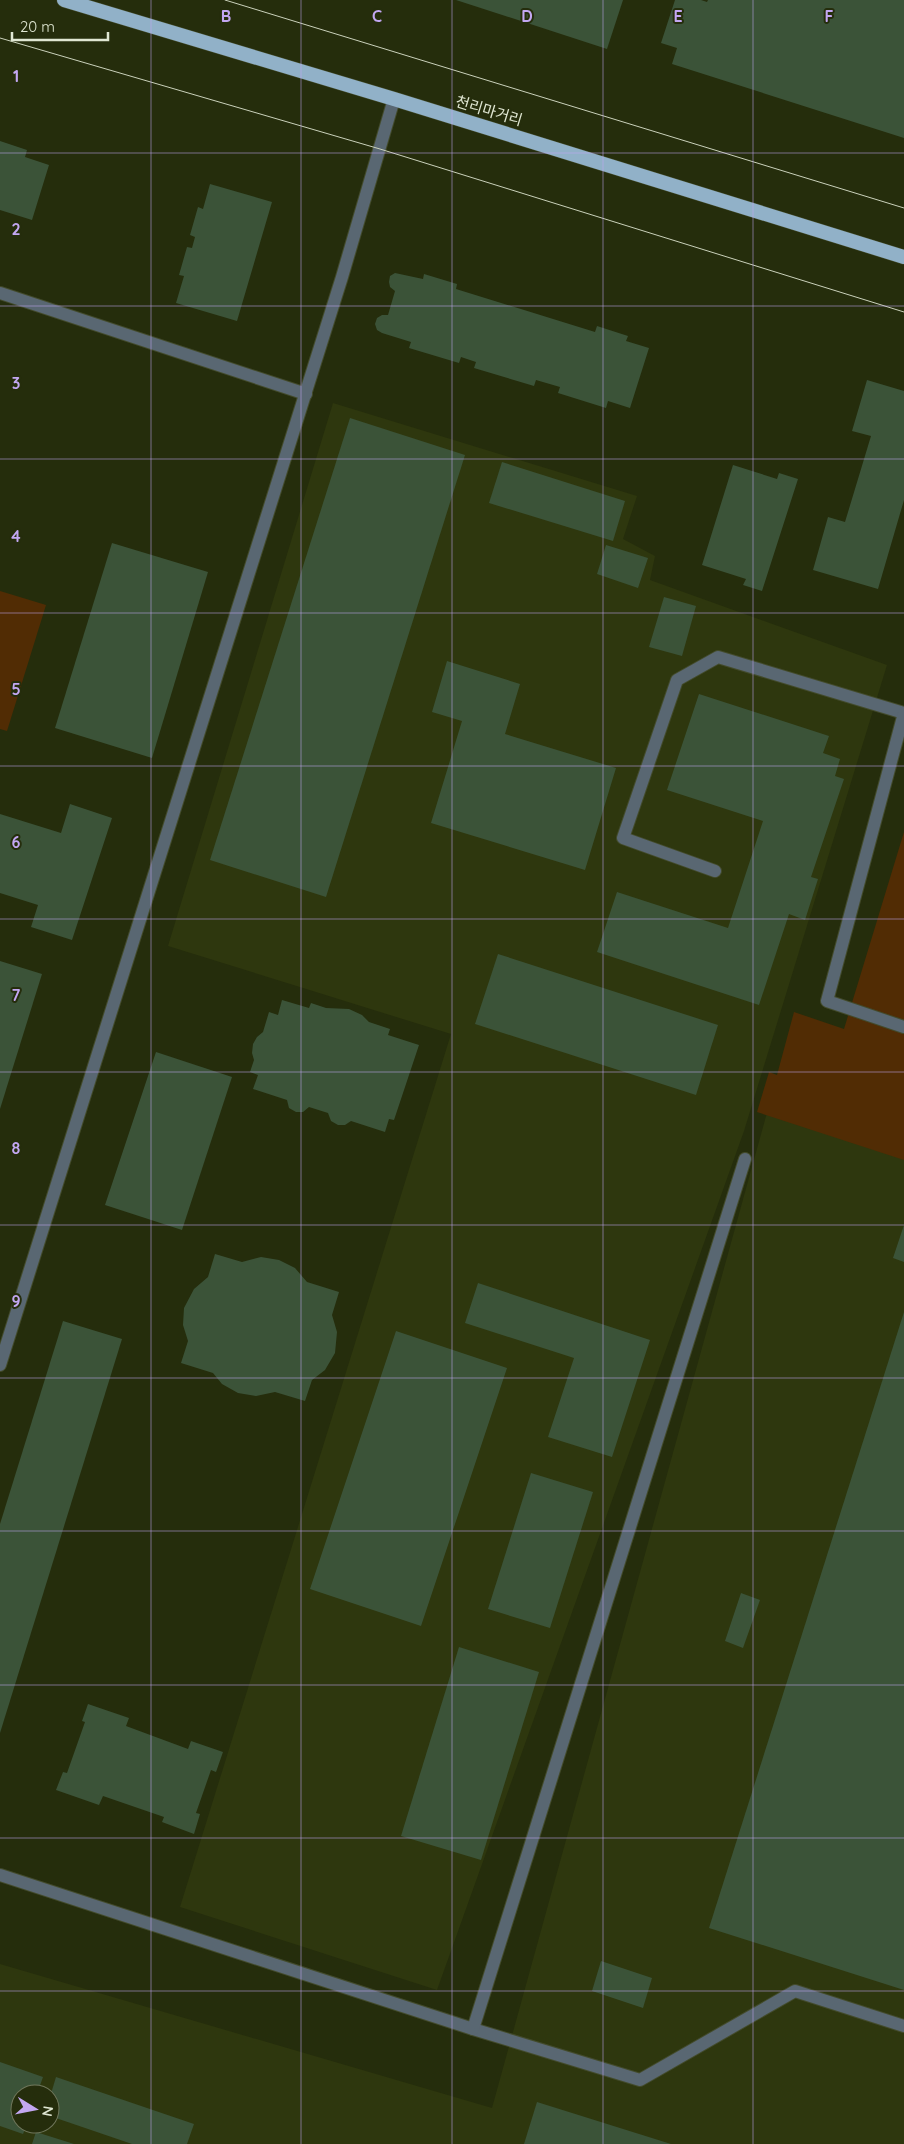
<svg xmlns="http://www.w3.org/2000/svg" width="904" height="2144" viewBox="0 0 904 2144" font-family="Quicksand,'Noto Sans KR',sans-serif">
<rect width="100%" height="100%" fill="#252d0c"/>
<g fill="#2e370e" fill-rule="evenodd">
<polygon points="333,403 637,496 623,539 655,556 650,580 887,665 744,1131 437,1990 180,1907 451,1034 168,946"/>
<path d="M768,1109L904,1150V2144H0V1964L492,2108ZM20,2094H50V2124H20Z"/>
</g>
<g fill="#512c04">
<polygon points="0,591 46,605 7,731 0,729"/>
<polygon points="904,832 904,1160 757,1112 769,1072 777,1075 794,1012 844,1029"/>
</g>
<g fill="#3b5338">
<polygon points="456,0 623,0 607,49"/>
<polygon points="675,0 701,0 707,2 708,0 904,0 904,138 672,64 677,48 661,43"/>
<polygon points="0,141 27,150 25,157 49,165 32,220 0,210"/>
<polygon points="210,184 272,202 237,321 176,303 184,276 179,275 187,247 192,248 195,237 190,235 198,207 203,209"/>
<polygon points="395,273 423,279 424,274 457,284 456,289 595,332 597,326 628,336 626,341 649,348 630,408 608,401 606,408 558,393 560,387 536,380 534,386 474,368 476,362 461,357 459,363 409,348 411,342 382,333 377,330 375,324 377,318 382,315 388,315 395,291 390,287 389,282 390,276"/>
<polygon points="867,380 904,391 904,500 878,589 813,570 828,517 845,522 871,436 852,431"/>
<polygon points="350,418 465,455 326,897 210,860"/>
<polygon points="502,462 625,501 613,541 489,503"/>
<polygon points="733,465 777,479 779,473 798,479 762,591 743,585 746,579 702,565"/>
<polygon points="112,543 208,572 152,758 55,728"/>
<polygon points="606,545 648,558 638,588 597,574"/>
<polygon points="664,597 696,606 682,656 649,647"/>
<polygon points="447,661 520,684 505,734 616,768 585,870 431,823 462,721 432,712"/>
<polygon points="699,694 829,736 823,753 840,759 835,776 844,779 811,877 818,879 805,920 789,914 759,1005 597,952 617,892 728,928 763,821 667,790"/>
<polygon points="70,804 112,818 72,940 31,927 38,905 0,893 0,814 61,833"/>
<polygon points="498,954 718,1025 696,1095 475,1024"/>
<polygon points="0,961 42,974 0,1109"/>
<polygon points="282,1000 309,1008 311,1003 326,1008 349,1009 362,1015 369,1022 390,1029 388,1035 419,1045 394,1120 389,1119 385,1132 351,1121 345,1125 338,1125 331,1121 328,1113 309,1107 303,1112 296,1112 289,1108 287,1100 253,1089 258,1075 250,1072 254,1060 252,1053 253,1044 257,1037 263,1032 269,1012 278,1015"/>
<polygon points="156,1052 232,1077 182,1230 105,1205"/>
<polygon points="904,1225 904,1262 893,1258"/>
<polygon points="215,1254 242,1262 261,1257 279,1260 295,1268 307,1282 339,1292 332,1315 337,1332 335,1353 325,1370 312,1380 305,1401 275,1392 256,1396 238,1393 222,1384 213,1373 181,1363 188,1341 183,1325 184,1308 194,1289 208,1277"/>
<polygon points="478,1283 650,1340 612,1457 548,1437 574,1358 465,1323"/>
<polygon points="904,1312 904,1990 709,1928"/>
<polygon points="63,1321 122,1339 0,1733 0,1524"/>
<polygon points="396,1331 507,1368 421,1626 310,1589"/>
<polygon points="531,1473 593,1492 550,1628 488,1609"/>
<polygon points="741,1593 760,1600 743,1648 725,1641"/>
<polygon points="459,1647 539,1672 481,1860 401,1836"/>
<polygon points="88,1704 129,1718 126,1726 188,1749 191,1741 223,1752 216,1772 211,1770 196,1813 200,1814 194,1834 162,1822 164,1817 103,1796 99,1805 56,1790 63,1772 67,1773 85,1722 82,1721"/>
<polygon points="601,1961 652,1978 643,2008 592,1991"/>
<polygon points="0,2062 43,2077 37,2094 20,2094 20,2124 27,2124 23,2134 0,2126"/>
<polygon points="56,2077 194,2124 187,2144 132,2144 50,2116 50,2097"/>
<polygon points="537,2102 671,2144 524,2144"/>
<polygon points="36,2132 74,2144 32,2144"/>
</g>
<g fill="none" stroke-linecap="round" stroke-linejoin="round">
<defs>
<g id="service">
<polyline points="715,871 623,838 677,680 718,657 904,713"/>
<polyline points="473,2029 640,2080 795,1991 904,2026"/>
</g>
<g id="minor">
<polyline points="0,293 306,394"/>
<polyline points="904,713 827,1001 904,1027"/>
<polyline points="0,1875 473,2029 745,1159"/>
</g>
<polyline id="tertiary" points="0,1365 342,277 394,99"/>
<polyline id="trunk" points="64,0 394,99 904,257"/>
</defs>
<use href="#service" stroke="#434b2c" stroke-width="14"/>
<use href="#minor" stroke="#434b2c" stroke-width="14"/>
<use href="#tertiary" stroke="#434b2c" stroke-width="14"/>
<use href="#trunk" stroke="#434b2c" stroke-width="15"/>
<use href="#service" stroke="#596772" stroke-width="12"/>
<use href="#minor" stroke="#596772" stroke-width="12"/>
<use href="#tertiary" stroke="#596772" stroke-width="12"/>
<use href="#trunk" stroke="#91b1c8" stroke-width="14"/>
<g stroke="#cad1bb" stroke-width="1">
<polyline points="225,0 904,208"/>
<polyline points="0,38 380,149 904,312"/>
</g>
</g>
<path fill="none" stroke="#c3a7f2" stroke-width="1" stroke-opacity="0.55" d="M151,0V2144M301,0V2144M452,0V2144M603,0V2144M753,0V2144M0,153H904M0,306H904M0,459H904M0,613H904M0,766H904M0,919H904M0,1072H904M0,1225H904M0,1378H904M0,1531H904M0,1685H904M0,1838H904M0,1991H904"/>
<g text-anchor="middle" stroke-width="4" stroke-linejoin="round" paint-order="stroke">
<g font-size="15" fill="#e0e7d3" stroke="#252d0c">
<text transform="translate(489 111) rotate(17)" y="5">천리마거리</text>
</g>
</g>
<g font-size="16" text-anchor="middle" font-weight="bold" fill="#c3a7f2" stroke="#252d0c" stroke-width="4" stroke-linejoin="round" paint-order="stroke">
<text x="226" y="22">B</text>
<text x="377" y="22">C</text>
<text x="527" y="22">D</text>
<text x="678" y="22">E</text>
<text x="829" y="22">F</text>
<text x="16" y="82">1</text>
<text x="16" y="235">2</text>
<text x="16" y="389">3</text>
<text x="16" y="542">4</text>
<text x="16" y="695">5</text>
<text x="16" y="848">6</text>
<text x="16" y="1001">7</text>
<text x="16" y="1154">8</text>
<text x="16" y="1307">9</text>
</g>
<g transform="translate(35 2109) rotate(100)"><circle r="24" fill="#252d0c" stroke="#70775c"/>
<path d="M0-4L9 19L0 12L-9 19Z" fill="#c3a7f2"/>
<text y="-8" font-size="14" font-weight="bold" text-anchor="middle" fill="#e0e7d3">N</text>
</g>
<path d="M12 32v8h96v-8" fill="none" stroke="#e0e7d3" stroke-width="2.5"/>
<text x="20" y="32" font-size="15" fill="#e0e7d3" stroke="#252d0c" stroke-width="4" paint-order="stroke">20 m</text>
</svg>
